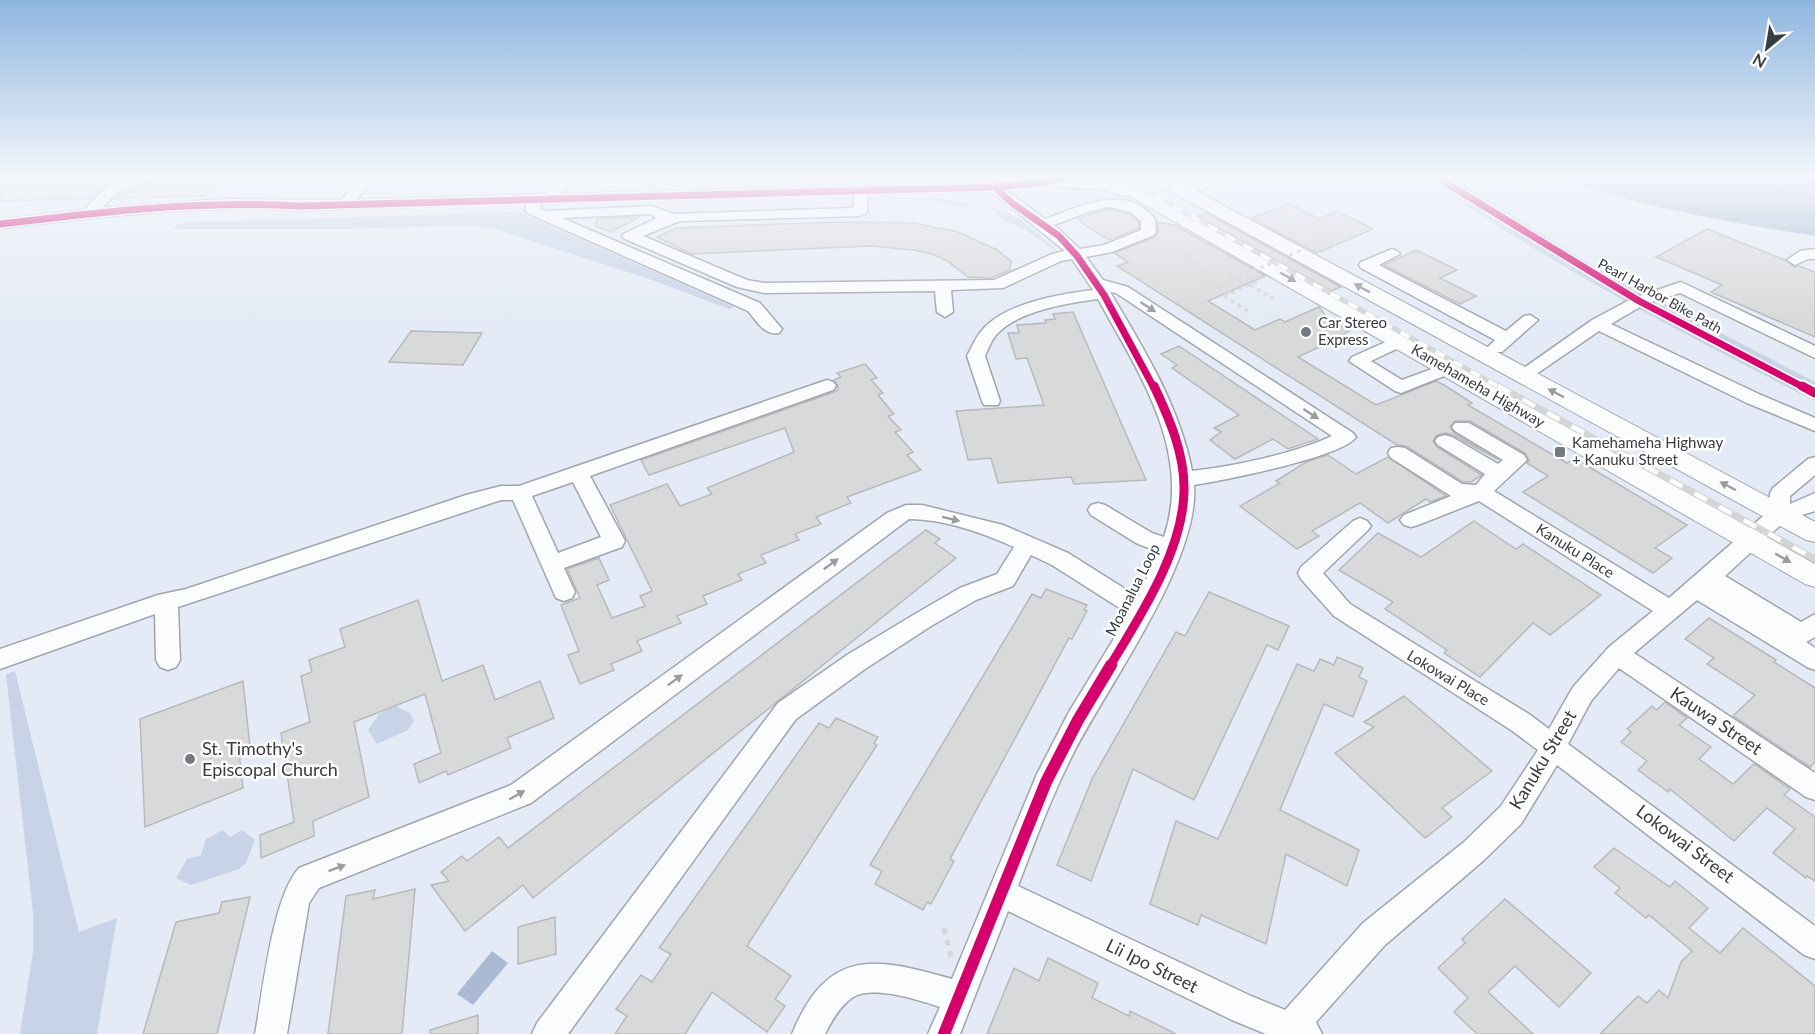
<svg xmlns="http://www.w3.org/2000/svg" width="1815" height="1034" viewBox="0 0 1815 1034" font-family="Lato,sans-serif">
<rect width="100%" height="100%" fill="#e5ebf6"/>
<g fill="#c9d3e7">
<path d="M1425,177H1451L1591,265L1815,382V401C1681,333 1548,264 1425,177Z"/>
<polygon points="930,197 982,205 964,207 922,200 877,198"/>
<polygon points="989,206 1013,215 1010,216 1018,217 1056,249 1054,250 1027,231 1000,218"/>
<polygon points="519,212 734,307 729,309 649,279 495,229 470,225 347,229 173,229 178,224 195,222"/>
<polygon points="15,671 79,932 117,918 97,1034 20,1034 33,951 33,913 6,674"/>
<polygon points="396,706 410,713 414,721 408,730 377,744 368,730 379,714"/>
<polygon points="223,830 230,837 242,830 255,840 246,863 239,869 191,885 176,878 187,859 201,855 206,839"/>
</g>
<g fill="#abb9d3">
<path d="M1556,177H1815V236C1728,222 1639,207 1556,177Z"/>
<polygon points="492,951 508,963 473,1005 457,994"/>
</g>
<g fill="#d8d9da" stroke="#b8b9bb" stroke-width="1.5">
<polygon points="0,177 128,177 105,185 92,198 0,201"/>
<polygon points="155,177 222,177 205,196 115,198 152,182"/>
<polygon points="1290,204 1319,219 1337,211 1373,229 1317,253 1251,218"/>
<polygon points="1109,209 1129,214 1139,222 1139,228 1109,240 1083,224 1079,218"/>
<polygon points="1206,213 1341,287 1331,291 1197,216"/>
<polygon points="640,217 611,232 595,226 597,219"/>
<polygon points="841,222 913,223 958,232 997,250 1011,261 1010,270 991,278 968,277 947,261 932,254 913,250 871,246 691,254 657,237 676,228"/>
<polygon points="1157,222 1175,225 1265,276 1208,301 1255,330 1280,319 1285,322 1319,307 1328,319 1349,331 1336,339 1298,357 1376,405 1436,381 1444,385 1472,403 1468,405 1567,463 1574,458 1687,525 1655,548 1672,558 1653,573 1523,492 1548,476 1527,463 1529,460 1525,453 1470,421 1455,421 1450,427 1454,433 1499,460 1453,435 1446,433 1437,435 1433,441 1437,447 1482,475 1471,482 1463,482 1406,446 1397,445 1117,266 1128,262 1114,253 1155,237 1158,232"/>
<polygon points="1707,229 1785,260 1794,267 1799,266 1815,272 1815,337 1711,292 1722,285 1656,257"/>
<polygon points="1416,250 1457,270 1440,278 1476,296 1460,304 1384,265"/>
<polygon points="1073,312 1146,480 1074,484 1071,477 998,483 991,458 968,460 956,411 1044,405 1027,358 1016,359 1008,333 1019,333 1017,325 1046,323 1045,320 1055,319 1053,314"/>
<polygon points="411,331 482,333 463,365 389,362"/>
<polygon points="1179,346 1318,439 1288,449 1273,439 1235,459 1210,440 1221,432 1214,428 1239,415 1172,368 1177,365 1161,354"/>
<polygon points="865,364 877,378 871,380 883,393 878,395 894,414 888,416 901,430 895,432 913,452 907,455 921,470 847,497 851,503 816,517 821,524 795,534 799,540 761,555 766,563 738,574 742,580 703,596 707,604 677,616 681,623 637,641 642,651 611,664 614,670 580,684 568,655 579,651 561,605 580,598 567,569 599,558 609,580 597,585 612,618 645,606 640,596 652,591 610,505 667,484 680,506 712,494 707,488 794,452 785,428 649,475 641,460 834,392 838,390 838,386 834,380 841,377 837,373"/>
<polygon points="1328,455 1356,474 1388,457 1446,496 1430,502 1426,499 1388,523 1360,503 1312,531 1319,536 1297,549 1240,506 1280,483 1276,481 1306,462"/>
<polygon points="1474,521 1516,549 1523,544 1601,595 1550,635 1533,623 1480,677 1444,653 1447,650 1385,609 1393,602 1339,570 1378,533 1421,557"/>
<polygon points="926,530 940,539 935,543 956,558 533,898 523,885 465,931 431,885 449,881 441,872 462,856 467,861 499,837 508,848"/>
<polygon points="1046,589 1087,605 1084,610 1087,611 1072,639 1069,638 950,859 954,861 931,904 927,902 923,910 875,884 882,871 870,865 1032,594 1041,598"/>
<polygon points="1209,592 1289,626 1278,650 1267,645 1194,800 1133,769 1091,881 1057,865 1092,779 1176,632 1185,636"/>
<polygon points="418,600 442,681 483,665 495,700 540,681 554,718 507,738 511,748 448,775 446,771 419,783 414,764 441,753 425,694 354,722 369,797 313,821 314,836 261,858 260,835 294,822 281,733 310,722 301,676 312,672 309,660 345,647 340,629"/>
<polygon points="1709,618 1776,660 1774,662 1815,688 1815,762 1810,767 1733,716 1755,695 1707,664 1714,658 1685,639"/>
<polygon points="1337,657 1363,668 1359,677 1367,681 1353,717 1324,704 1280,810 1359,850 1347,886 1286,854 1266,944 1201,915 1198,925 1150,904 1176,821 1218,839 1297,664 1314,671 1320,659 1334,665"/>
<polygon points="243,681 250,747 239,751 243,788 145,827 140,719"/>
<polygon points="1404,696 1492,771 1442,808 1452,817 1425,838 1335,753 1374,727 1364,722"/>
<polygon points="1665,702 1687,718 1679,725 1711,747 1699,759 1733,784 1754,764 1790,789 1784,795 1815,817 1815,881 1807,876 1806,878 1773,853 1795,829 1767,808 1734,841 1670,789 1668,792 1638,770 1647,761 1621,742 1631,732 1627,729 1652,706 1657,710"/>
<polygon points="836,718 878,737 874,743 877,745 747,946 791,976 775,999 785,1006 767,1032 712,992 685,1034 615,1034 627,1016 616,1009 641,975 652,982 671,954 659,948 819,723 829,728"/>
<polygon points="1614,848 1670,887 1675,881 1708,908 1689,928 1720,953 1743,928 1815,986 1815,1034 1600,1034 1638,996 1647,1003 1659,990 1668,998 1681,962 1692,951 1649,915 1646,918 1615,893 1620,888 1594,867"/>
<polygon points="415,889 402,1034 328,1034 346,896 375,890 373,899"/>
<polygon points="250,897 217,1034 143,1034 176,922 219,913 222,902"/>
<polygon points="1505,899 1591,973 1559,1007 1515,966 1488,992 1533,1034 1477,1034 1454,1012 1468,998 1438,968 1465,943 1462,939"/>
<polygon points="555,917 556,954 518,964 518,927"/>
<polygon points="1048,958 1098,983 1092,998 1129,1016 1130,1011 1176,1034 987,1034 1014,968 1039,981"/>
<polygon points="478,1015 478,1034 430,1034 430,1030"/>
</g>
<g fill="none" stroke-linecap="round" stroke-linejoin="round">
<defs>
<g id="minor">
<path d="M134,177H153L151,180L116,193L102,208L225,199L342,200L360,177H374L357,200L547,194L559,177H574L561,194L995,183L1074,177L1070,181L1103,182L1147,193L1149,196L1147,199L1142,200L1103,190L1047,186L1006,190L1045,219C1080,207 1126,182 1155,219L1156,232L1154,235L1112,252L1086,257L1103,280L1128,287L1353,433L1356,437C1343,457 1221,481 1194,485C1200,560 1109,684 1074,752C1052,795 1035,841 1018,886L1251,996L1285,1010L1363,923L1464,842L1501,806L1538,750L1511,730L1334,616L1301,579L1298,573L1301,567L1353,521L1360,518L1367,521L1371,526L1367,531L1323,573L1350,604L1529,714L1549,729L1573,687L1609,647L1653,611L1479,501L1418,525L1411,527L1404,525L1400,520L1404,515L1451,496L1391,458L1388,453L1391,448L1398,447L1405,448L1462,484L1476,485L1485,474L1438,445L1435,441L1438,437L1445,435L1452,437L1498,464L1503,460L1455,431L1452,427L1455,423H1469L1524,455L1527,460L1494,491L1669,598L1769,511L1770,493L1773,488L1808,459L1815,457V475L1790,496V504L1815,493V511L1786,520L1725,576L1801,622L1815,614V637L1806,642L1815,648V670L1807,667L1697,600L1634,653L1815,773V800L1806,797L1619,668L1591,701L1568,744L1815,926V959L1804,955L1557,765L1521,824L1484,860L1385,945L1316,1022L1322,1034H1266L1232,1020L1008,911L960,1034H928L940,1007C919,1000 873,985 853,997C840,1006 832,1020 825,1034H792C828,947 874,957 952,979L1037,774L1069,712L1129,614L1052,565L1031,555L1013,586L976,600L931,626L865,669L796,719L568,1034H532L537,1023L778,703L847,655L915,614L960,588L997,574L1014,547C983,533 944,519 909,519L531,803L319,888L309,903L287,1034H255C263,992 272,898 299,868L511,785L887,513L906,505H922L1003,525L1068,553L1138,597L1159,552L1136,543L1091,515L1088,510L1091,505L1098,503L1105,505L1152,533L1164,537C1193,451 1138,372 1098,299C1067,303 1017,311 996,335C991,341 988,349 985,356L1000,401L998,405H984L982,401L967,356C972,347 976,336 984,328C1007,303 1060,294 1093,290L1072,259L1061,261L1003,288L951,290L953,312L945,317L937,312L935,291L764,293L737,287L625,239L622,236L625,233L657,218L650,214L562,218L760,303L782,329L779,333C764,336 757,321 748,311L527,213L525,210L527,203L300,210C199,204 100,217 0,228V220L84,210L106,187ZM991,191L1065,251L1052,254L994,280L764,283L747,280L643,236L680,221L860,216L867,212L868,194ZM854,194L853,208L673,214L652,206L546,211L540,208L542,203ZM1109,207L1130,212L1141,221V230L1104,245L1080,249L1054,225L1088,212ZM1110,292L1116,293L1332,436C1293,454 1235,466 1192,471C1180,407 1143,347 1110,292Z"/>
<polygon points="1216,177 1236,177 1228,182 1183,195 1176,191 1184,186"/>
<polygon points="1392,249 1397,251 1400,254 1379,265 1506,331 1524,316 1530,315 1538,320 1502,352 1490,352 1487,348 1495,340 1361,268 1359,265 1361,262"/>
<polygon points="1815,249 1815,259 1808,259 1795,265 1787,260 1800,251"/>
<polygon points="1681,282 1815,346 1815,358 1680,293 1645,304 1611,324 1761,395 1815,418 1815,431 1747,403 1599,331 1529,379 1517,379 1514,375 1592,320 1633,298"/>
<polygon points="1399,336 1405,337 1408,341 1405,345 1371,361 1402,380 1448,363 1454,364 1457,368 1454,372 1401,393 1395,391 1349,361 1352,357"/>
<path d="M827,380L833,382L836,386L833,390L590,476L625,541L622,547L564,568L575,592L572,598L564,601L556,598L513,500H501L178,607L180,660L176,667L168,670L160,667L156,660L155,614L0,669V649L158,595L186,589L466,495L501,486H519ZM573,482L601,537L558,553L532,496Z"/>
</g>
<g id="major">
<polygon points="1102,177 1122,177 1815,564 1815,587 1805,584 1104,181"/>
<polygon points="1150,177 1170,177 1815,522 1815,542 1806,540 1152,181"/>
</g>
</defs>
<use href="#minor" stroke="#a1a5ad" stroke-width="3"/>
<use href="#major" stroke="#a1a5ad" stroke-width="2"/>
<g stroke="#d4d6d8" stroke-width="3" stroke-dasharray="4 4" stroke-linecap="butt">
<polyline points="1295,217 1333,236 1323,241 1315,237"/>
<polyline points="1274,221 1299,217 1337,235"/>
<polyline points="1341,233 1349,237"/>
<polyline points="1322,248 1349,237"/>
<polyline points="1205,249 1185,257 1186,262 1179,265 1224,292 1252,279"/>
<polyline points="1185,257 1227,282 1236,278 1228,274"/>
<polyline points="1186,262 1222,284"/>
<polyline points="1250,285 1276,300"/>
<polyline points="1224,296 1259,281"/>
<polyline points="1224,296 1249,312"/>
</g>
<polyline stroke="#d4d6d8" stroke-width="5" stroke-dasharray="6 6" stroke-linecap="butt" points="944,928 951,957"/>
<use href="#minor" fill="#fbfcfe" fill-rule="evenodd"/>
<use href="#major" fill="#fbfcfe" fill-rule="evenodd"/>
<defs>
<polyline id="rail-far1" points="1121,177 1501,388"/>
<polyline id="rail" points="1498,386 1815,559"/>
</defs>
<use href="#rail-far1" stroke="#d3d5d7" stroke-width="5"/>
<use href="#rail" stroke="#d3d5d7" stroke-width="7"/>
<use href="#rail-far1" stroke="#fff" stroke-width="4" stroke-dasharray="10" stroke-linecap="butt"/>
<use href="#rail" stroke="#fff" stroke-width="4.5" stroke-dasharray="14" stroke-linecap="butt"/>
<g stroke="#d4d6d8" stroke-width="3" stroke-dasharray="4 4" stroke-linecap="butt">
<polyline points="1315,237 1322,241"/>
<polyline points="1228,274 1238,278"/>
<polyline points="1245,275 1252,279"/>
<polyline points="1216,287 1341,233"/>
</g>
<defs>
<g id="cycleway-far2">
<polyline points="1436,177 1639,301 1805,388"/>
<polyline points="995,187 1012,203 1059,236 1077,256 1104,295 1154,388"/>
<path d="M0,224C100,212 199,200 300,206L995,187L1041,183L1067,177"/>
</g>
<g id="cycleway-far1">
<polyline points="1802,386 1815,393"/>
<path d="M1110,666C1140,616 1183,551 1184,491C1185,454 1169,418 1154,386"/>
</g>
<polyline id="cycleway" points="944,1034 1046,782 1078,720 1111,665"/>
</defs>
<use href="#cycleway-far2" stroke="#fff" stroke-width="10"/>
<use href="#cycleway-far1" stroke="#fff" stroke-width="13"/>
<use href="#cycleway" stroke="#fff" stroke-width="16"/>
<use href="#cycleway-far2" stroke="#d6006c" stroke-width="7"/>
<use href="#cycleway-far1" stroke="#d6006c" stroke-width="9"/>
<use href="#cycleway" stroke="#d6006c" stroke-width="12"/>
</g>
<defs><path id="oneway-solid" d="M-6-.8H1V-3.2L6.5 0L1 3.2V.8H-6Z" transform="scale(1.5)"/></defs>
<g fill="#9a9ca0">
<use href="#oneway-solid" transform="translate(1288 277) rotate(30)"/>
<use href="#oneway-solid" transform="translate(1362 288) rotate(-151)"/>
<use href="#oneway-solid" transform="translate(1148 307) rotate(33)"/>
<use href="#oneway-solid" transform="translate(1556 393) rotate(-152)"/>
<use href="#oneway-solid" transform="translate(1311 414) rotate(33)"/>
<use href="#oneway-solid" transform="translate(1728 486) rotate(-152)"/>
<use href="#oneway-solid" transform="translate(951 519) rotate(14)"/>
<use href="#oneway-solid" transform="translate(1783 558) rotate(30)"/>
<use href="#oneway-solid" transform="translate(831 564) rotate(-36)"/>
<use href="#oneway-solid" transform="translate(675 680) rotate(-37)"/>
<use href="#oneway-solid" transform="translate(517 795) rotate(-30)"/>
<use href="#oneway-solid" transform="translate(337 868) rotate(-21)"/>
</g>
<linearGradient id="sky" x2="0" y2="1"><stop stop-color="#8fb6e0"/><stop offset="0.55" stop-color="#f3f6fb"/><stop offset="1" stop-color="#f3f6fb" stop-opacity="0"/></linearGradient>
<rect width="1815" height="322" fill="url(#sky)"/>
<g fill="#757982" stroke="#fff" stroke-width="2">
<circle cx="1306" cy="332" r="6"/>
<rect x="1554" y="446" width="12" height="12" rx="3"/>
<circle cx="190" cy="759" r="6"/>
</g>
<g text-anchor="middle" stroke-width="5" stroke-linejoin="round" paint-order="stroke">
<g font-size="14" fill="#383c43" stroke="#fff">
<text transform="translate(1660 296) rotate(29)" y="5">Pearl Harbor Bike Path</text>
</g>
<g font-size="15" fill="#383c43" stroke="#fff" text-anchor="start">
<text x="1318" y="328">Car Stereo<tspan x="1318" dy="17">Express</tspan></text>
<text x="1572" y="448">Kamehameha Highway<tspan x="1572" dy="17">+ Kanuku Street</tspan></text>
</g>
<g font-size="15" fill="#383c43" stroke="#fff">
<text transform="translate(1478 386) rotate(30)" y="5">Kamehameha Highway</text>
<text transform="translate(1575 551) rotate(32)" y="5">Kanuku Place</text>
<text transform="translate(1133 590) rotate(-63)" y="5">Moanalua Loop</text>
<text transform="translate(1448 678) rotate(31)" y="5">Lokowai Place</text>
</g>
<g font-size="18" fill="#383c43" stroke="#fff">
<text transform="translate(1716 721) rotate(34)" y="6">Kauwa Street</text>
<text transform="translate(1543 760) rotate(-59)" y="6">Kanuku Street</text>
<text transform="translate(1685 844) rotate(37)" y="6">Lokowai Street</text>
<text transform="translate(1152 966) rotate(26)" y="6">Lii Ipo Street</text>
</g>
<g font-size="18" fill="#383c43" stroke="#fff" text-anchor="start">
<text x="202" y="755">St. Timothy's<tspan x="202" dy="21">Episcopal Church</tspan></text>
</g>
</g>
<g transform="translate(1767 48) rotate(210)" stroke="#ffffff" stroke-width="4.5" paint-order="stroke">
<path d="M0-4.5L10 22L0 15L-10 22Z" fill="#383c43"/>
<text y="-9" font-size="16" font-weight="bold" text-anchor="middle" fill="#383c43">N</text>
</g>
</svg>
